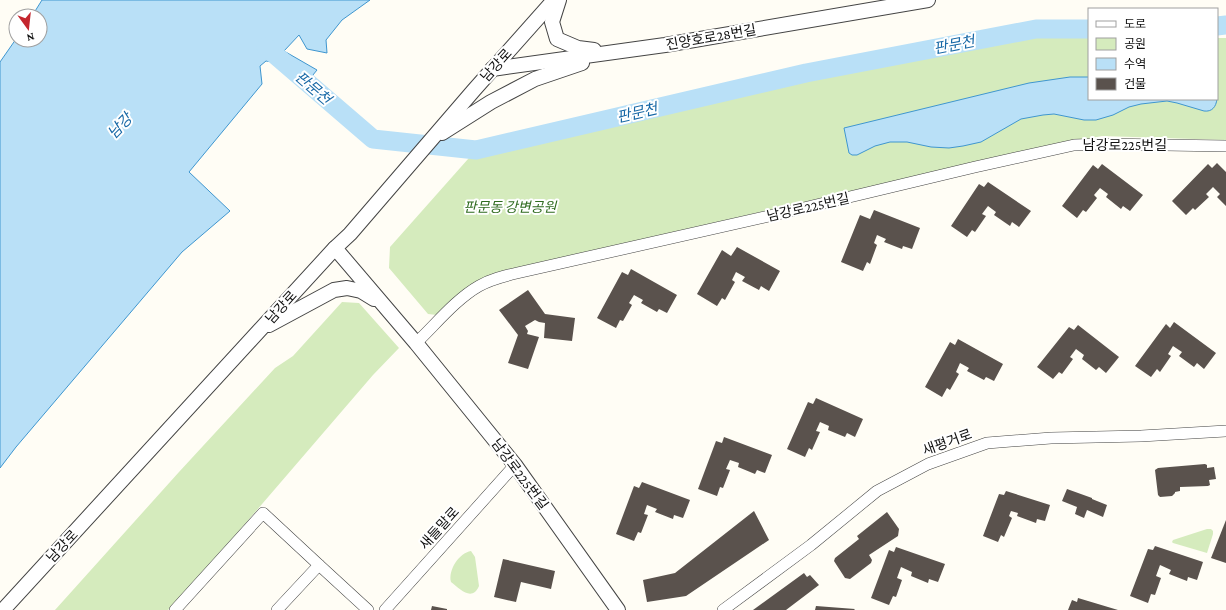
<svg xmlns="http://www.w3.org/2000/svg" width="1226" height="610" viewBox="0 0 1226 610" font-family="'Crimson Pro','Noto Sans KR',serif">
<rect width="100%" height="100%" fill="#fffdf5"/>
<g fill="#d5ebbd">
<polygon points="998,37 1089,37 1089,99 1217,99 1217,38 1226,38 1226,140 1102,136 1034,149 574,255 489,276 437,315 428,314 389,268 390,247 476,150"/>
<polygon points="342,302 359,303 399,348 373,375 238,532 168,610 55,610 179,472 275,368 293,356"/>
<polygon points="1207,529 1211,529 1213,531 1213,534 1207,553 1173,543 1172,542 1173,540"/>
<path d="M471,551L475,557L479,586C472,602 460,589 451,582C448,570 459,553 471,551Z"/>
</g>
<g fill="#b9e0f7" stroke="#3f96cf">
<polygon points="42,0 370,0 342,20 326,40 327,53 307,49 299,35 284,51 317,70 308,81 293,65 266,61 260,66 262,84 189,172 230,211 182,252 16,447 0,468 0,62 16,39 40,40 40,16 32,16"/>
<path d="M1070,77H1089V99H1217C1216,107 1212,112 1204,111L1177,103L1167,101L1141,104L1129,107L1113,115L1096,120H1084L1054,114L1043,115L1021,119L981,142L963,146L949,148L931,147L907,142H890L875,146L857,155H852L849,153L844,128L1029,83Z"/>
</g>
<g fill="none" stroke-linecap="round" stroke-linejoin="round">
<g stroke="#b9e0f7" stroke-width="19">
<polyline points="1217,26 1226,25"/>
<polyline points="266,47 373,139 476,150 806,73 1036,29 1089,29"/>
</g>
</g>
<g fill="#5a524d">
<polygon points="1217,163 1226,172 1226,206 1217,197 1220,194 1213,187 1206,194 1209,197 1195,210 1193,208 1186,215 1172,201 1208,164 1212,168"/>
<polygon points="1102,164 1143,195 1130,211 1123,206 1121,209 1106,197 1108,194 1100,188 1094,195 1097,198 1086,212 1083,210 1077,218 1062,206 1093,165 1098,169"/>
<polygon points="988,182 1031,211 1019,227 1012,222 1010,226 994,215 996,212 988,206 982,214 986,216 975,232 972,230 967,237 951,226 979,184 984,187"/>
<polygon points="874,210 920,228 912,249 903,246 902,249 884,242 886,239 877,235 874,243 877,245 870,264 867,262 863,271 841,262 860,215 870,219"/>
<polygon points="737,247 780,271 769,291 761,286 759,290 742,281 745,277 736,272 732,280 735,282 725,300 722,298 717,306 697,294 722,250 731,256"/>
<polygon points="631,269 677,295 667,313 659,309 657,312 641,303 643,300 634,295 629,303 632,305 623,321 620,320 616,328 597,318 622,272 628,275"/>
<polygon points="528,290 545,314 575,318 572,341 544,338 545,323 539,322 535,320 525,326 528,331 527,334 539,337 528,369 508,363 518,335 499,310"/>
<polygon points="1174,322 1216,353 1204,369 1197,363 1194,367 1179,356 1182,352 1173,346 1168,354 1171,356 1160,372 1157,369 1151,377 1135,366 1166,324 1170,328"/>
<polygon points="1078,325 1119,357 1106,373 1099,367 1096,370 1082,359 1084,355 1076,349 1070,357 1073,359 1062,374 1059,372 1053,379 1037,367 1069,327 1074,330"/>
<polygon points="958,339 1003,364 994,381 986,377 984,380 967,371 969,368 960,363 956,372 959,374 950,390 947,388 942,397 925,387 950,342 955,345"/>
<polygon points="816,398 863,419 855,437 847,433 845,437 828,430 829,426 820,422 816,431 820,432 812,450 809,448 805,457 787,449 808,402 813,404"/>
<polygon points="724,437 772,455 765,473 757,470 755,474 738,467 739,463 730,460 726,469 730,470 723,488 720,487 717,496 698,489 716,441 722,443"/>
<polygon points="1205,464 1207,465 1207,468 1214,467 1216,479 1209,480 1210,485 1208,486 1180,487 1180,491 1175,492 1175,493 1172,496 1160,497 1158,495 1155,470 1158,468"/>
<polygon points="642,482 690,500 683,518 674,515 673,519 655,512 657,509 647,505 644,514 648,515 641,533 638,532 634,541 616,534 634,486 639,488"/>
<polygon points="1067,489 1092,498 1092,499 1107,505 1103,517 1087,510 1084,518 1075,514 1077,507 1062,501"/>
<polygon points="1006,491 1050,505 1045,521 1037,519 1036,523 1017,516 1018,513 1011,511 1009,516 1012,518 1004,537 1001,535 998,542 983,536 999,494 1004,495"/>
<polygon points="754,511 769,540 686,596 647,602 643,580 675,573"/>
<polygon points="887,512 899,529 898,536 869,555 872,560 871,563 850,579 845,578 834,561 835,558 859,539 857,536"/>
<polygon points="1226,520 1226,563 1211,558"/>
<polygon points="1155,546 1203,562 1197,580 1188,577 1187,581 1169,574 1171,570 1160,565 1156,576 1161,578 1155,595 1151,594 1148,603 1130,596 1148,549 1153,550"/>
<polygon points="896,547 945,564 938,582 929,579 928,583 911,576 912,572 901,567 897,578 902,580 896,597 893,596 889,605 871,598 889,550 894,552"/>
<polygon points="503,559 555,571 551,589 521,582 516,602 494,597"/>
<polygon points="804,573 807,577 810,575 819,585 786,610 753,610"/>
<polygon points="1078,598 1118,610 1068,610 1072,600 1077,602"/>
<polygon points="432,606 447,609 447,610 431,610"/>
<polygon points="816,606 855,609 854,610 815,610"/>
</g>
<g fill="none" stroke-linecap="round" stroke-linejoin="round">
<defs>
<g id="minor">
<path d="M416,343C435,325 456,299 479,286C491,279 504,276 517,273L791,211L975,167L1074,145L1103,144L1226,146"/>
<polyline points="175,610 263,513 319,565 368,610"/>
<polyline points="277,610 319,565"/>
<polyline points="385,610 515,465"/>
<polyline points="723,610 811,545 877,491 928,464 987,443 1051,438 1141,436 1226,431"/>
</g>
<g id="tertiary">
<polyline points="559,0 552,22 557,39 578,48 594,50"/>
<polyline points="492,69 665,45 928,0"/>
<polyline points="442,133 491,102 535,79 582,63"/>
<polyline points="335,248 416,343 515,465 618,610"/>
<polyline points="269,325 334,290 347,288 361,291 374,299"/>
<polyline points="3,610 335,248 350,234 474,90 554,0"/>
</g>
</defs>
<use href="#minor" stroke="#444" stroke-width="12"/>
<use href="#tertiary" stroke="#444" stroke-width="16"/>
<use href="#minor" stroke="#fff" stroke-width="11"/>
<use href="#tertiary" stroke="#fff" stroke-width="14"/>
</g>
<g text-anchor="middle" stroke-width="4" stroke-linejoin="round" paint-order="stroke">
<g font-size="14" fill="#111" stroke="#fff">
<text transform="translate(711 37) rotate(-10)" y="5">진양호로28번길</text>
<text transform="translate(496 65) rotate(-48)" y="5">남강로</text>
<text x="1125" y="150">남강로225번길</text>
<text transform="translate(808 207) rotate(-13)" y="5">남강로225번길</text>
<text transform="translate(281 307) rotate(-48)" y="5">남강로</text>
<text transform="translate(947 442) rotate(-20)" y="5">새평거로</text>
<text transform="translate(520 474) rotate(53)" y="5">남강로225번길</text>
<text transform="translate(439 528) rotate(-48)" y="5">새들말로</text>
<text transform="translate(62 546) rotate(-47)" y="5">남강로</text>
</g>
<g font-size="14" font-style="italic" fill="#2f6b1f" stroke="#fff">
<text x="510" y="212">판문동 강변공원</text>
</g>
<g font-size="15" font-style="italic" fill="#1768a6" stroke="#fff">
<text transform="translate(954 45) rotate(-11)" y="5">판문천</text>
<text transform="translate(313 88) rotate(41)" y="5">판문천</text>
<text transform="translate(637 113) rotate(-13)" y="5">판문천</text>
<text transform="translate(120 126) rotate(-46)" y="5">남강</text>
</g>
</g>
<rect x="1088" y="8" width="130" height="92" fill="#ffffff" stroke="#a0a0a0"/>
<rect x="1096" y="21" width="20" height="6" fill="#ffffff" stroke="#a0a0a0"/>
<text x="1124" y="28" font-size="12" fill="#111111">도로</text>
<rect x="1096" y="38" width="20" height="12" fill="#d5ebbd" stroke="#a0a0a0"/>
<text x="1124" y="48" font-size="12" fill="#111111">공원</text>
<rect x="1096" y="58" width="20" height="12" fill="#b9e0f7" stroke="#a0a0a0"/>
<text x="1124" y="68" font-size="12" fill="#111111">수역</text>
<rect x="1096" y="78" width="20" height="12" fill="#5a524d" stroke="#a0a0a0"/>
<text x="1124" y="88" font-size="12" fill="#111111">건물</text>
<g transform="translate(28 28) rotate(165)"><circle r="19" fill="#ffffff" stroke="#a0a0a0"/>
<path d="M0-3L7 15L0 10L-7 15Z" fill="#c4262e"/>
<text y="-6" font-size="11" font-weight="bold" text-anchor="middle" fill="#111111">N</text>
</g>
</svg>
